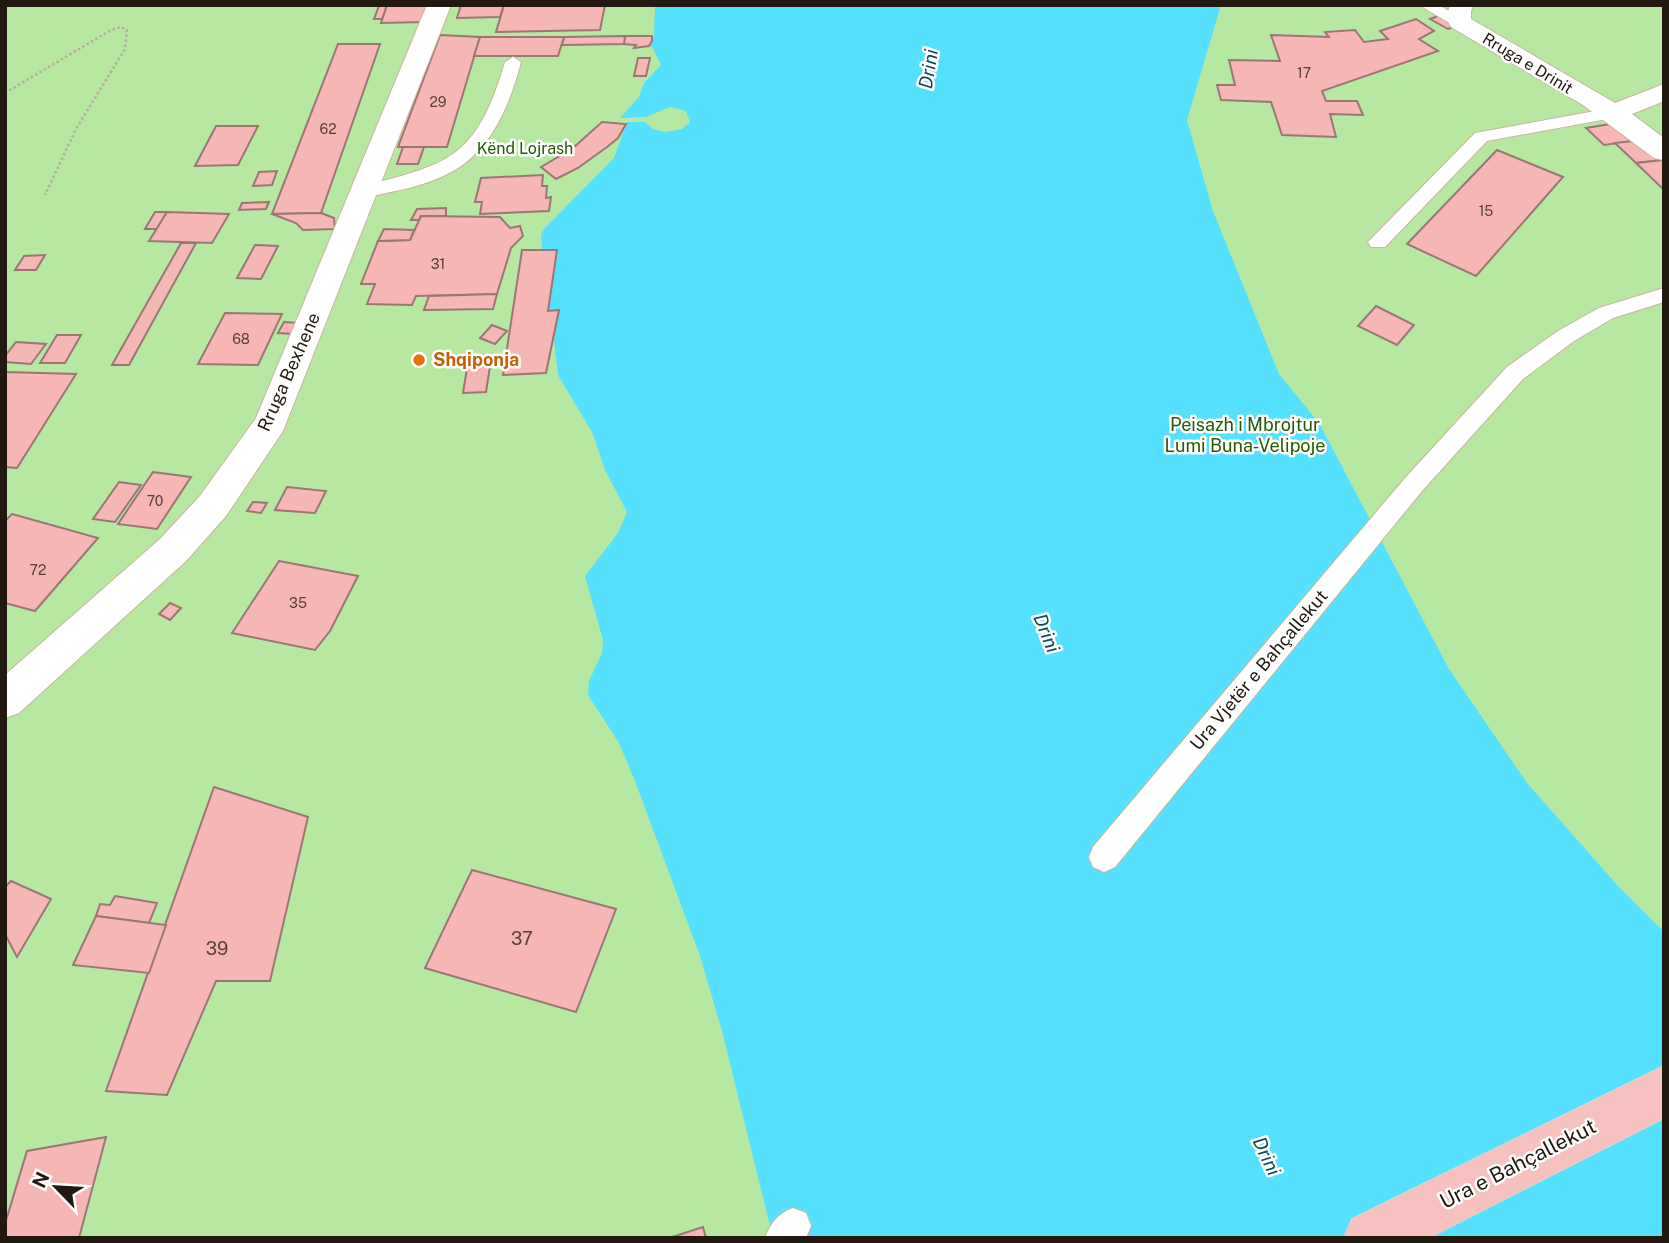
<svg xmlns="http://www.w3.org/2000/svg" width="1669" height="1243" viewBox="0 0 1669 1243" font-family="'Public Sans',sans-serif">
<rect width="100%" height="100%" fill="#fef5ea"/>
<g fill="#b6e8a2">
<polygon points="5,5 859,5 838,1238 5,1238"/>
<polygon points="869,5 1664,5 1664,1238"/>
</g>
<polygon fill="#55e1fd" points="655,5 1221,5 1187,120 1213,211 1279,374 1319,423 1449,669 1527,783 1618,886 1664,932 1664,1238 773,1238 722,1031 700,956 635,781 619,743 588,695 589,681 602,653 603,640 585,576 618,533 627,512 605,470 593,434 558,375 554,341 559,311 548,311 541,236 543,230 614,158 627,122 645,122 653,129 666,132 682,129 690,122 686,111 670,107 646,117 620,118 639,97 644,83 661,65 651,45 654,36"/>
<g fill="#f6b6b3" stroke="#9a7775" stroke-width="2">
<polygon points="387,5 430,5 424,22 381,23"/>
<polygon points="387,5 382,19 374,19 379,6"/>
<polygon points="461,5 504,5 500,17 457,18"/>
<polygon points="504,5 605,5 600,30 496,32"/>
<polygon points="1441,15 1459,25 1448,29 1430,19"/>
<polygon points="1416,19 1434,31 1419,39 1438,51 1322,91 1326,101 1357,101 1363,115 1330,114 1336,137 1282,135 1271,102 1221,100 1217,85 1235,85 1229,60 1280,61 1271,35 1329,37 1325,32 1355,30 1364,42 1388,39 1380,31"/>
<polygon points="440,35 480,37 447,147 398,147"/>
<polygon points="625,36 652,36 652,41 649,46 634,48 636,45 624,44"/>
<polygon points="625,36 624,44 562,45 564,37"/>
<polygon points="480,37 564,37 558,56 474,56"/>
<polygon points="338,44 380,44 321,213 272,214"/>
<polygon points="638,58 650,58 646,76 634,76"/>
<polygon points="602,122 626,124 618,138 607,147 578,168 556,179 541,167 573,148"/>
<polygon points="1610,124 1642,140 1604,145 1586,128"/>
<polygon points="216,126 258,126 238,165 195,166"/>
<polygon points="1642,140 1663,160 1636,163 1615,143"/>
<polygon points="403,147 424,147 418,164 397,164"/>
<polygon points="1497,150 1563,177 1476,276 1407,244"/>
<polygon points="1663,160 1664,160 1664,190 1636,163"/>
<polygon points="277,171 272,185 253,186 259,172"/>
<polygon points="543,175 542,186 547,186 546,198 551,197 549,211 480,214 482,202 475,202 481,178"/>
<polygon points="269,202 266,209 239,210 242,203"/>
<polygon points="446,208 446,216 421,216 419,220 411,220 417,209"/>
<polygon points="155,212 167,212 157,229 145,229"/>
<polygon points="167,212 229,214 212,243 149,241"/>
<polygon points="321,213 334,218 335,229 303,230 296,223 272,214"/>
<polygon points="421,216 500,217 510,228 520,226 523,236 511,248 497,294 416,296 412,305 367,304 375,284 361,284 378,241 410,240"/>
<polygon points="384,229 414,230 410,240 378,241"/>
<polygon points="181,243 196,243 129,365 112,365"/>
<polygon points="255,245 278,246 261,279 237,278"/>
<polygon points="522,250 557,250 548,311 559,310 546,373 503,375"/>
<polygon points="45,255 36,270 15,270 24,256"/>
<polygon points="497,294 493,309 424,310 429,296"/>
<polygon points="1376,306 1414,325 1397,345 1358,326"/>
<polygon points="225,313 282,314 258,365 198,364"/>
<polygon points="284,322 299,323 293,334 278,333"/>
<polygon points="492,325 507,331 495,344 480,338"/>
<polygon points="57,335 81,335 65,363 40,363"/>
<polygon points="16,342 46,344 31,364 5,362 5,356"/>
<polygon points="491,360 486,392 463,393 468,362"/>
<polygon points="5,372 76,374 17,468 5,467"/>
<polygon points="153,472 191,477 157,529 118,524"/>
<polygon points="119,482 141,485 115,522 93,519"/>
<polygon points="287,487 326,491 315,513 275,510"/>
<polygon points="253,502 267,503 261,513 247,511"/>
<polygon points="12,514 98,538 35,611 5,603 5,521"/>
<polygon points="279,561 358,576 330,631 315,650 232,633"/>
<polygon points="170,603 181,608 170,620 159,614"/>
<polygon points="214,787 308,817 270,981 216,981 167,1095 106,1091"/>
<polygon points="472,870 616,909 576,1012 425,968"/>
<polygon points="11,881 51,899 17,957 5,934 5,887"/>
<polygon points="115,896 157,903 149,923 96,916 100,904 110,905"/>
<polygon points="96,916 166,925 149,973 73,965"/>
<polygon points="106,1137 79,1238 5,1238 5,1224 27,1151"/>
<polygon points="703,1227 706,1238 669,1238"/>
</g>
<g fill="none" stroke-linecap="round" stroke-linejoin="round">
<defs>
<g id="service">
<polygon points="1419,5 1439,5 1467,22 1459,27 1453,25"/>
<path d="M513,57L521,62C509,108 488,158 441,177C417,188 389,192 363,198L356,196L353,192L356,188C448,164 476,161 505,62Z"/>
<polygon points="1612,108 1621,113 1618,117 1487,141 1385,247 1371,247 1368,242 1475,133"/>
<polygon points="1664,288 1664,302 1613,318 1574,341 1523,379 1422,491 1115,867 1104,872 1093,867 1089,857 1093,847 1406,477 1507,367 1558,331 1599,308"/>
<path d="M793,1208L806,1213L811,1226L806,1238H765C771,1222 778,1214 793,1208Z"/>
</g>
<g id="minor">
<polygon points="427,5 451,5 283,431 226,516 186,561 19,713 5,718 5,675 160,539 200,496 256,418"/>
<path d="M1451,5H1474L1471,11V19L1615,103L1664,84V101L1632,114L1664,138V160L1654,158L1583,105L1451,27C1446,20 1446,12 1451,5Z"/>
</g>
<polygon id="primary" points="1664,1066 1664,1118 1428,1238 1344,1238 1352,1219"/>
</defs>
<use href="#service" stroke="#ccb69c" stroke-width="2"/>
<use href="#minor" stroke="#ccb69c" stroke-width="2"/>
<use href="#primary" stroke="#d7d6d4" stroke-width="2"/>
<polyline stroke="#b7aea4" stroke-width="2.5" stroke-dasharray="2.5 2.5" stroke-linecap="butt" points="5,93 111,30 121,27 127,30 125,49 76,129 45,195"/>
<use href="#service" fill="#fff" fill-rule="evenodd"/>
<use href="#minor" fill="#fff" fill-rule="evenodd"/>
<use href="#primary" fill="#f6c1be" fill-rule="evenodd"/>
</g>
<circle fill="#e8710a" stroke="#fff" stroke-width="2.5" cx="419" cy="360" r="7"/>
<g text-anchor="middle" stroke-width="5" stroke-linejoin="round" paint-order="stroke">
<g font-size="14" fill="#564038">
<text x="1304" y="78">17</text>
<text x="438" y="107">29</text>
<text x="328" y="134">62</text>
<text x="1486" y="216">15</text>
<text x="438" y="269">31</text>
<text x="241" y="344">68</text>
<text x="155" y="506">70</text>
<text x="38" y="575">72</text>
<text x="298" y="608">35</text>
</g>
<g font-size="16" fill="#21190f" stroke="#fff">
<text transform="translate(1528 63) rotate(31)" y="6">Rruga e Drinit</text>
</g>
<g font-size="16" fill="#265a02" stroke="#fff">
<text x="525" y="154">Kënd Lojrash</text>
</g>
<g font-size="18" font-weight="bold" fill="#c56008" stroke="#fff" text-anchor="start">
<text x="433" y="366">Shqiponja</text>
</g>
<g font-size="18" fill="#21190f" stroke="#fff">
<text transform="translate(289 372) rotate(-66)" y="6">Rruga Bexhene</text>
<text transform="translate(1259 670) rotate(-50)" y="6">Ura Vjetër e Bahçallekut</text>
</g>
<g font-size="18" fill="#265a02" stroke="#fff">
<text x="1245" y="431">Peisazh i Mbrojtur<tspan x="1245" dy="21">Lumi Buna-Velipoje</tspan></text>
</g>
<g font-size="18" fill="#564038">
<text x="522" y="945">37</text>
<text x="217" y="955">39</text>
</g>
<g font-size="19" font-style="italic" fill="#0d4b57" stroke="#fff">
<text transform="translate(928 69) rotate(-81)" y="7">Drini</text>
<text transform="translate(1047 633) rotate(68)" y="7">Drini</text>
<text transform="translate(1267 1156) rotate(65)" y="7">Drini</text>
</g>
<g font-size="21" fill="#21190f" stroke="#fff">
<text transform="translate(1518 1164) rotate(-27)" y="7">Ura e Bahçallekut</text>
</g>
</g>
<rect width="1669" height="1243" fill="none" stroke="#21190f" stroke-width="14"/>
<g transform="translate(56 1187) rotate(295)" stroke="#ffffff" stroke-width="5" paint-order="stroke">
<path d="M0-5L12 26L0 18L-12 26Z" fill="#21190f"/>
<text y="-10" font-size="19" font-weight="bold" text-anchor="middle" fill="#21190f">N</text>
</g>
</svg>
